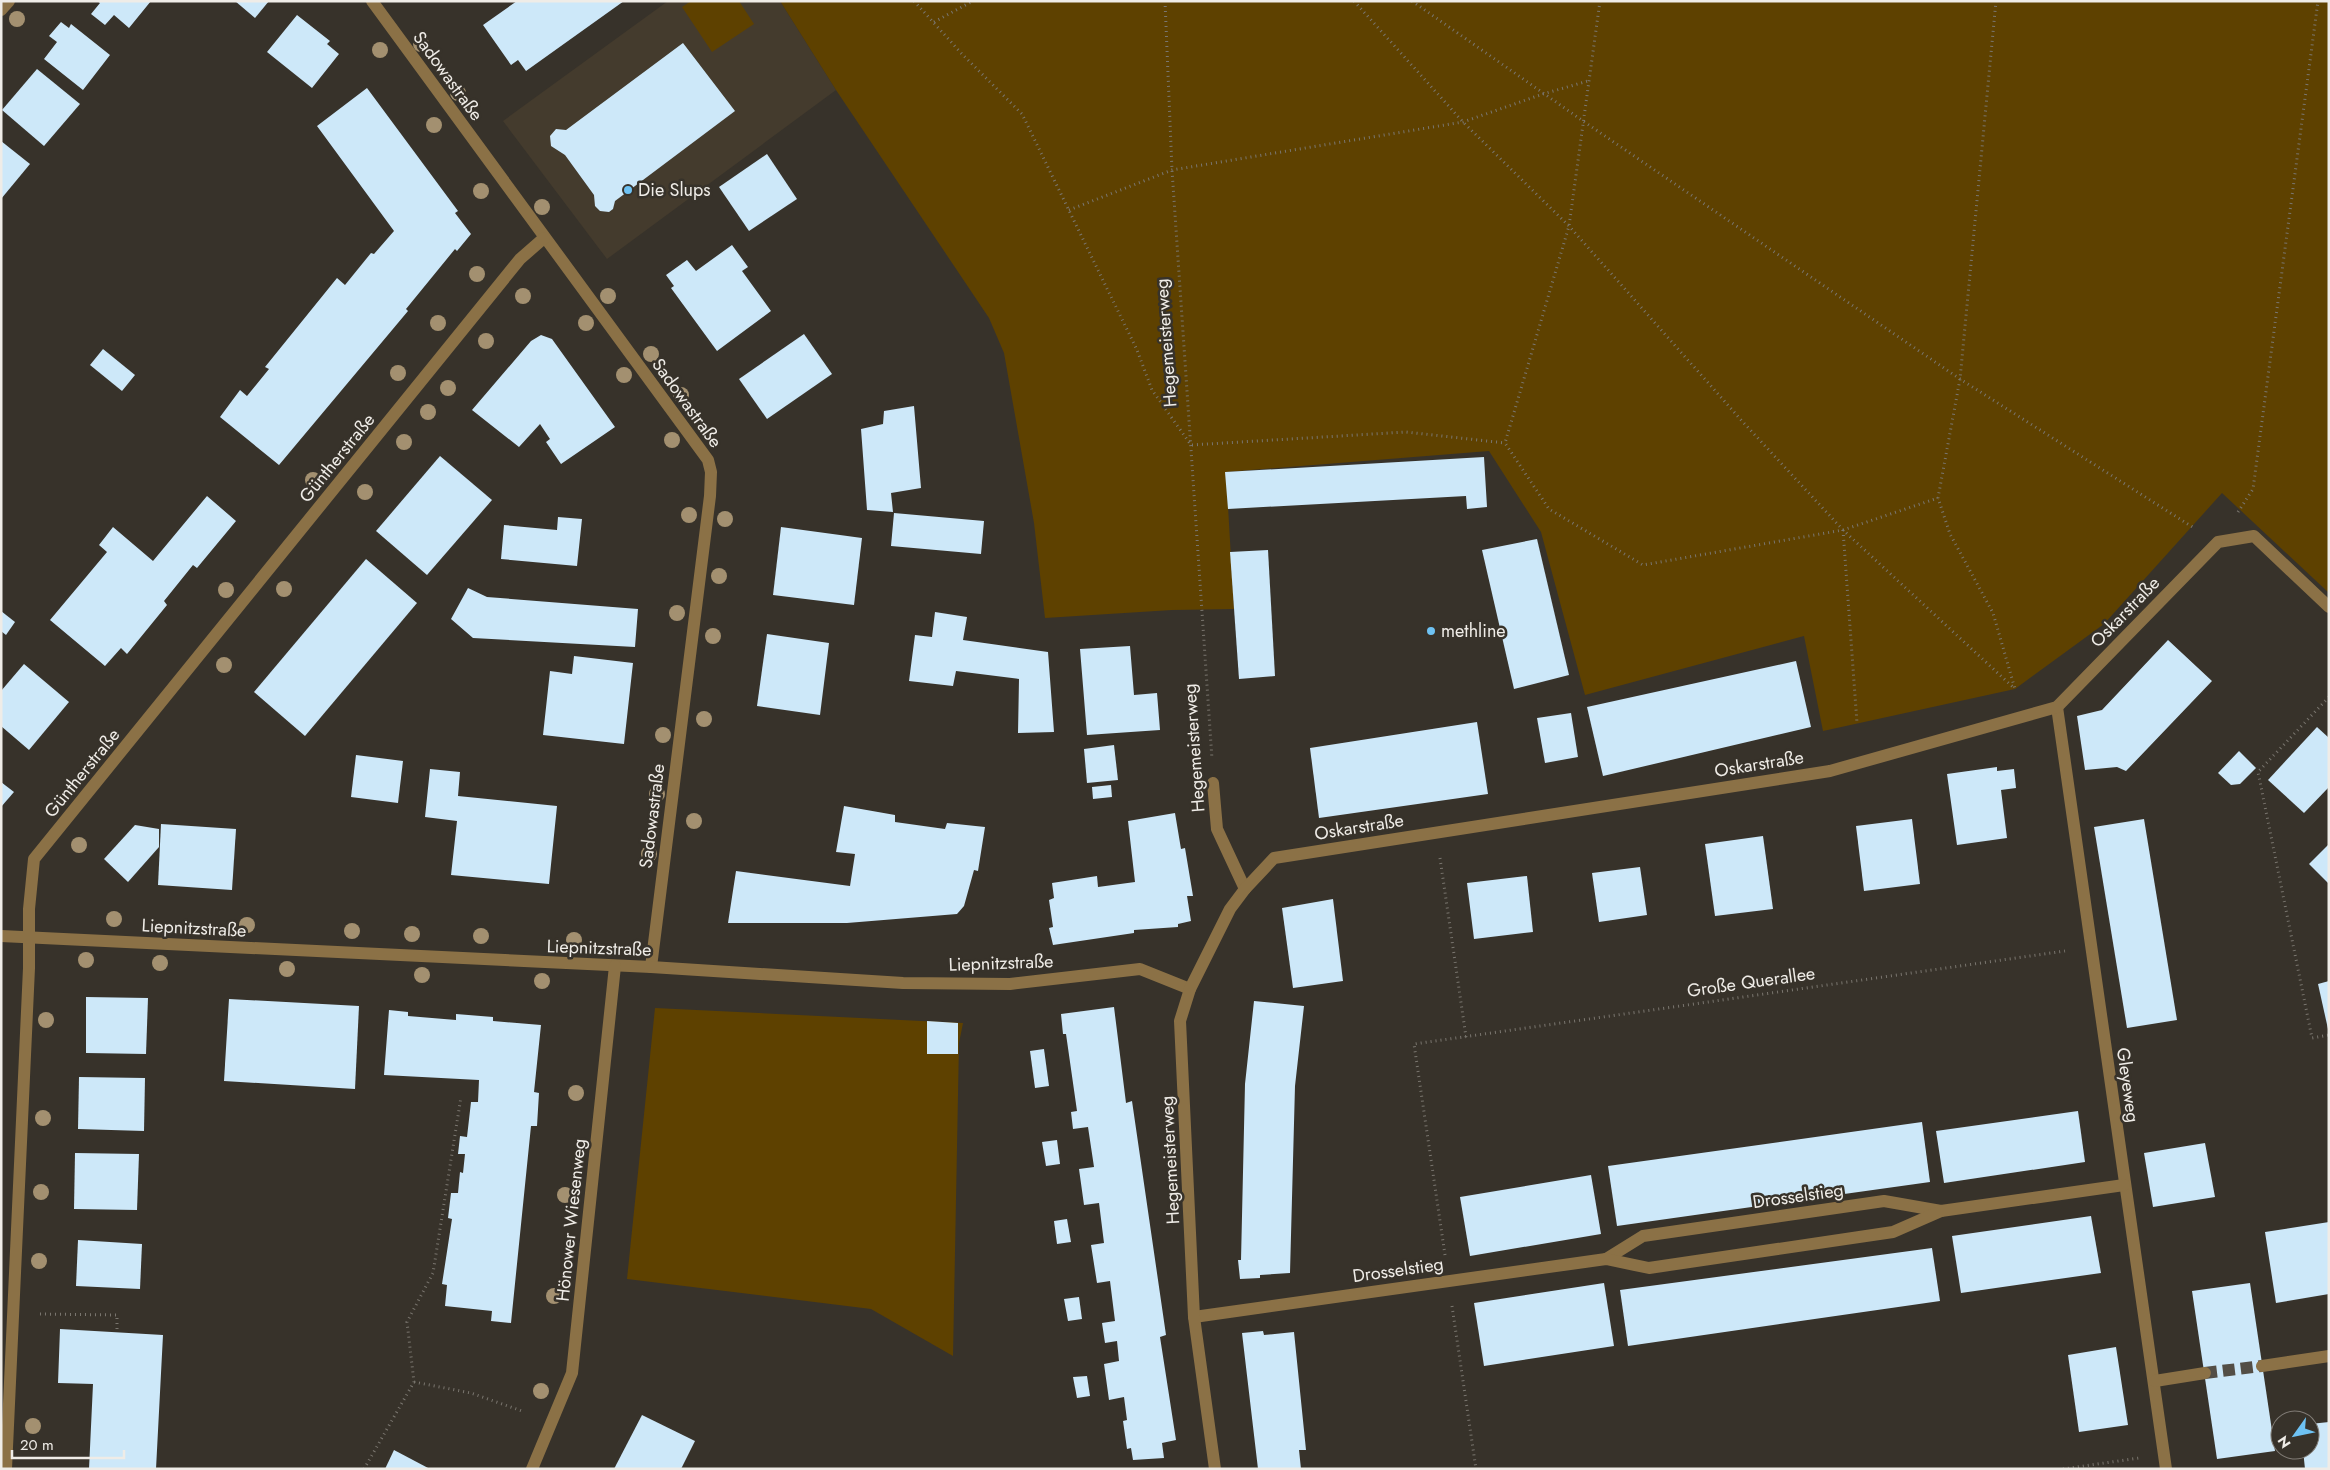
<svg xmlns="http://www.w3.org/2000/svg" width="2330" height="1470" viewBox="0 0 2330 1470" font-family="Jost,sans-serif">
<rect width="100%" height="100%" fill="#37322a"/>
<polygon fill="#443b2d" points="668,1 780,1 836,90 607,259 503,121"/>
<g fill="#5e4100">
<polygon points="691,1 739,1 754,24 712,52 682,7"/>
<polygon points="780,1 2329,1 2329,593 2222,493 2104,624 2015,689 1823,731 1804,636 1585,695 1541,532 1489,451 1226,472 1234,609 1172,610 1045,618 1034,523 1004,353 989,318 836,90"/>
<polygon points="655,1008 963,1023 959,1043 953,1356 871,1309 627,1279"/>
</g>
<g fill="#cde8f9">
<polygon points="97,1 151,1 129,28 114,15 105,25 91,14 100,3"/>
<polygon points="235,1 269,1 255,18"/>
<polygon points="517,1 624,1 526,71 518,60 511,65 483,25"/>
<polygon points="297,15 330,41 327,44 339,54 312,88 267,52"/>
<polygon points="61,22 69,28 71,24 110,55 83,90 44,59 57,42 49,36"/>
<polygon points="683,43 735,111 615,201 613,209 609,212 600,211 595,206 594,195 565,155 551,146 550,136 556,129 566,130"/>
<polygon points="37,69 80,104 44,146 2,110"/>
<polygon points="367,88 458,211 455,213 471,234 457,251 455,249 406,309 408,311 279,465 220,417 240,390 247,396 269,369 265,367 337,278 345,285 371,253 374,254 394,231 317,126"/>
<polygon points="1,141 30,164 1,199"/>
<polygon points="767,154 797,199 749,231 719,187"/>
<polygon points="732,245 748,267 742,271 771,311 717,351 671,288 674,286 666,275 687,260 696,271"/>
<polygon points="804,334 832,374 767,419 739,379"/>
<polygon points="541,335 552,339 615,427 561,464 546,442 550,439 540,424 519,447 472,410 531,341"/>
<polygon points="103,349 135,375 122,391 90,365"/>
<polygon points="914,406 921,488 891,493 893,512 867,510 861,429 883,424 884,411"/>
<polygon points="440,456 492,500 427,575 376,531"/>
<polygon points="1484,457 1487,507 1467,509 1466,496 1228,509 1225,472"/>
<polygon points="207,496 236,521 197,568 193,565 164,601 167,605 127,654 121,648 105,666 50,620 107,552 99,545 113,527 153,561"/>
<polygon points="894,513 984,521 981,554 891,546"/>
<polygon points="558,517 582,519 577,566 501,559 504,525 557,530"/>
<polygon points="781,527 862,538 854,605 773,595"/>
<polygon points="1537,539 1569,675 1514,689 1482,550"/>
<polygon points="1268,550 1275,676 1239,679 1230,552"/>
<polygon points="366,559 417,603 305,736 254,692"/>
<polygon points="468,588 487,597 638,609 635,647 473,638 451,619"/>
<polygon points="1,611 15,622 6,635 1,631"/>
<polygon points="935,612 967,617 963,640 1048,652 1054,732 1018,733 1019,679 956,671 953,686 909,681 915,635 932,637"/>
<polygon points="767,634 829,643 820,715 757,706"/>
<polygon points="2168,640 2212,681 2126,771 2117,767 2085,770 2077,716 2102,710"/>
<polygon points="1130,646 1134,695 1157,693 1160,730 1087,735 1080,649"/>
<polygon points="574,656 633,663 624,744 543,735 550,671 572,674"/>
<polygon points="1796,661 1811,727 1603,776 1587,707"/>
<polygon points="24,664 69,702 29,750 1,726 1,691"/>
<polygon points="1571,713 1578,757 1545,763 1537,718"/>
<polygon points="1477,722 1488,794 1319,818 1310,748"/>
<polygon points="2317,727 2329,738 2329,787 2304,813 2268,780"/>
<polygon points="1114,745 1118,780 1087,783 1084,749"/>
<polygon points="2239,751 2256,768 2240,784 2231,785 2218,773"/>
<polygon points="356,755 403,761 398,803 351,797"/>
<polygon points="1997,767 1997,771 2014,769 2016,788 2001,790 2007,838 1957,845 1947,774"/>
<polygon points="430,769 460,772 458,796 557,806 549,884 451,875 457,821 425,817"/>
<polygon points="1,782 14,792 1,807"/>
<polygon points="1111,785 1112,797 1093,799 1092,787"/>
<polygon points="844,806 895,815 895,822 945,829 947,823 985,827 978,871 974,870 964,906 957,914 847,923 728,923 736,871 850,886 855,854 836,852"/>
<polygon points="1175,813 1181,849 1185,848 1193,896 1187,896 1191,921 1178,924 1178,927 1134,930 1134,933 1053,945 1049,928 1053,927 1049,900 1054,898 1052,883 1097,876 1098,887 1135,882 1128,821"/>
<polygon points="1912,819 1920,884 1864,891 1856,826"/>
<polygon points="2144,819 2177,1020 2127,1028 2094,827"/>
<polygon points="161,824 236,829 232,890 158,885"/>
<polygon points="135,825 159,829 159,847 128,882 104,859"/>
<polygon points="1763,836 1773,909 1715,916 1705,844"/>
<polygon points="2329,844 2329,884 2309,864"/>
<polygon points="1640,867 1647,915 1599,922 1592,873"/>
<polygon points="1527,876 1533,932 1474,939 1467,883"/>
<polygon points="1333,899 1343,981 1293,988 1282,908"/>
<polygon points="2329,981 2329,1029 2328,1029 2318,984"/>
<polygon points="86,997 148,998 146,1054 86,1053"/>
<polygon points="229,999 359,1006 355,1089 224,1081"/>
<polygon points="1254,1001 1304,1006 1295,1086 1290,1273 1260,1275 1260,1278 1240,1279 1238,1260 1241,1260 1245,1084"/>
<polygon points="1114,1007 1126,1103 1132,1101 1166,1335 1160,1337 1176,1440 1162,1443 1164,1458 1133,1460 1131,1448 1127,1449 1123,1421 1127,1420 1124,1397 1109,1400 1104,1364 1119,1361 1117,1341 1105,1343 1102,1323 1115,1321 1110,1281 1097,1283 1091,1245 1104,1243 1099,1203 1084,1205 1079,1169 1094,1167 1088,1127 1073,1129 1071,1112 1077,1111 1066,1034 1063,1034 1061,1014"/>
<polygon points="389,1010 408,1012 408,1016 456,1020 456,1014 493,1017 493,1021 541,1025 534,1092 539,1093 537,1126 531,1126 511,1323 491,1321 492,1311 445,1306 447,1285 442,1284 452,1219 448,1218 451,1193 458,1193 460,1172 463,1173 465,1154 458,1154 460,1136 467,1137 471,1102 478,1102 479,1080 384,1075"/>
<polygon points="927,1021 958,1023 958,1054 927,1054"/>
<polygon points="1044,1049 1049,1086 1035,1088 1030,1051"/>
<polygon points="79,1077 145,1078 144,1131 78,1129"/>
<polygon points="2078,1111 2085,1162 1944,1183 1936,1131"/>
<polygon points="1922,1122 1930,1182 1617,1226 1608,1166"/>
<polygon points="1057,1140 1060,1164 1046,1166 1042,1142"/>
<polygon points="2205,1143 2215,1197 2153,1207 2144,1153"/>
<polygon points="75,1153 139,1154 137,1210 74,1209"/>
<polygon points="1591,1175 1601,1234 1470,1256 1460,1197"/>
<polygon points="2091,1216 2101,1273 1961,1293 1952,1236"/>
<polygon points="1067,1219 1071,1242 1057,1244 1054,1221"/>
<polygon points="2329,1222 2329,1294 2276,1303 2265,1232"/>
<polygon points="78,1240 142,1244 140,1289 76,1286"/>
<polygon points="1932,1248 1940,1301 1628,1346 1620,1290"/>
<polygon points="1604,1283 1614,1346 1484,1366 1474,1303"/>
<polygon points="2250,1283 2275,1451 2217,1459 2192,1291"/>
<polygon points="1079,1297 1082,1319 1068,1321 1064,1299"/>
<polygon points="60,1329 163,1335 156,1469 89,1469 93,1384 58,1383"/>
<polygon points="1263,1331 1264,1335 1294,1332 1306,1450 1299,1450 1301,1469 1258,1469 1242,1333"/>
<polygon points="2116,1347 2128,1425 2079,1432 2068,1355"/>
<polygon points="1087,1376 1090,1396 1077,1398 1073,1377"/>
<polygon points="642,1415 695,1441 681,1469 614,1469"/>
<polygon points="2329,1422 2329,1469 2305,1469 2303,1450 2310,1450 2310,1424"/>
<polygon points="394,1450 430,1469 385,1469"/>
</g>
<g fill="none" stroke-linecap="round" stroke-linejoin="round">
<polyline stroke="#534e46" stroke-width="12" stroke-dasharray="12 6" stroke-linecap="butt" points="2205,1373 2262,1366"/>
<g stroke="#7a766f" stroke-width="3" stroke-dasharray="1 4" stroke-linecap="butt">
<polyline points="914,1 962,54 1022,114 1137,350 1152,390 1191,445 1406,432 1505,443"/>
<polyline points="1165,1 1172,170 1212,759"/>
<polyline points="1354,1 1463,122 1569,226 1742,421 1843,530 2015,689"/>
<polyline points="1412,1 1583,121 1960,379 2194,528"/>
<polyline points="1600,1 1569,226 1505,443 1549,509 1643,565 1843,530 1938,498"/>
<polyline points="1996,1 1960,379 1938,498 1950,534 1993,613 2015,689"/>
<polyline points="934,22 973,1"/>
<polyline points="1069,210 1172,170 1463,122 1543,94 1588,81"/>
<polyline points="2238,512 2253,489 2318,1"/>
<polyline points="1843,530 1857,723"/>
<polyline points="2329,697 2258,772 2312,1038 2329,1035"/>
<polyline points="1440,858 1466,1037"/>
<polyline points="1445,1255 1414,1044 2065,951"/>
<polyline points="1452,1306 1476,1469"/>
<polyline points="40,1314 117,1315 117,1332"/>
<polyline points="414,1382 471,1393 522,1411"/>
<polyline points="364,1469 414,1382 407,1322 433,1273 461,1097"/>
<polyline points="2063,1469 2139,1458"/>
</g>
<g stroke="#8b7146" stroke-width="12">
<polyline points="372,1 708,460 711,472 710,496 651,967"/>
<polyline points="1,10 9,1"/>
<polyline points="2057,707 2166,1469"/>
<polyline points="1213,783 1217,829 1245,889"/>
<polyline points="1,936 651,967 903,983 1010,984 1140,969 1190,989"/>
<polyline points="1606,1259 1643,1236 1884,1201 1941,1211"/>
<polyline points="1194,1317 1606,1259 1649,1268 1893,1232 1941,1211 2124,1185"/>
<polyline points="2262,1366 2329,1356"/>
<polyline points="2155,1381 2205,1373"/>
<polyline points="6,1469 29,968 29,909 34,859 520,259 544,238"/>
<polyline points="532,1469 572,1373 615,966"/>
<polyline points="1215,1469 1194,1317 1180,1021 1190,989 1230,909 1245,889 1274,858 1830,771 2057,707 2218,542 2254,536 2329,607"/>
</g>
</g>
<g fill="#a39070">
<circle cx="17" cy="19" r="8"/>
<circle cx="421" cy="44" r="8"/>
<circle cx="380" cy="50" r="8"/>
<circle cx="458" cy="93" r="8"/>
<circle cx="434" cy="125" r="8"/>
<circle cx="481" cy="191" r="8"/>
<circle cx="542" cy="207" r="8"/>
<circle cx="477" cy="274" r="8"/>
<circle cx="523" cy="296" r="8"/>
<circle cx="608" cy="296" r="8"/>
<circle cx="438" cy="323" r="8"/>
<circle cx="586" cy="323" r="8"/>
<circle cx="486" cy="341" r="8"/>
<circle cx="651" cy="354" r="8"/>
<circle cx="398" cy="373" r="8"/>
<circle cx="624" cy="375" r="8"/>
<circle cx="448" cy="388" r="8"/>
<circle cx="681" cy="395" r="8"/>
<circle cx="428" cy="412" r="8"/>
<circle cx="672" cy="440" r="8"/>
<circle cx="404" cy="442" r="8"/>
<circle cx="313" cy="480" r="8"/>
<circle cx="365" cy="492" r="8"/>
<circle cx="689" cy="515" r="8"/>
<circle cx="725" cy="519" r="8"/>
<circle cx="719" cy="576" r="8"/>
<circle cx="284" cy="589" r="8"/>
<circle cx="226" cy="590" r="8"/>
<circle cx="677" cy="613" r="8"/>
<circle cx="713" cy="636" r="8"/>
<circle cx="224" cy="665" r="8"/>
<circle cx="704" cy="719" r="8"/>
<circle cx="663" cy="735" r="8"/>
<circle cx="657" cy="794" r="8"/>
<circle cx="694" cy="821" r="8"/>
<circle cx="79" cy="845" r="8"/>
<circle cx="649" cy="854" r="8"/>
<circle cx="114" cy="919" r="8"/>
<circle cx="247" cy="925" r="8"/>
<circle cx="352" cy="931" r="8"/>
<circle cx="412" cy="934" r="8"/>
<circle cx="481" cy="936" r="8"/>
<circle cx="574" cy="940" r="8"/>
<circle cx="86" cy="960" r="8"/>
<circle cx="160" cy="963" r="8"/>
<circle cx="287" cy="969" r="8"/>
<circle cx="422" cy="975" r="8"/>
<circle cx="542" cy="981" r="8"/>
<circle cx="46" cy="1020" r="8"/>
<circle cx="576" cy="1093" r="8"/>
<circle cx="43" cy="1118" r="8"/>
<circle cx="41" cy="1192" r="8"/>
<circle cx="565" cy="1195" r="8"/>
<circle cx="39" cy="1261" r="8"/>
<circle cx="554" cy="1296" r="8"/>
<circle cx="541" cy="1391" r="8"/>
<circle cx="33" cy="1426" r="8"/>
</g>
<g fill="#6ec2f3" stroke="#37322a" stroke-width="2">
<circle cx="628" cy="190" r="5"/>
<circle cx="1431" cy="631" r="5"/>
</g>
<g text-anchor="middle" stroke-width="5" stroke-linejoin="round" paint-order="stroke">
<g font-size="18" fill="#efece7" stroke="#37322a">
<text transform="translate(448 76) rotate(54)" y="6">Sadowastraße</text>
<text transform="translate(1166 343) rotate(-94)" y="6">Hegemeisterweg</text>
<text transform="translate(687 403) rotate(54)" y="6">Sadowastraße</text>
<text transform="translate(337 458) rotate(-51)" y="6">Güntherstraße</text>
<text transform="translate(2125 612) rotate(-46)" y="6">Oskarstraße</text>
<text transform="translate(1194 748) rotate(-94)" y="6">Hegemeisterweg</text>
<text transform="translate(1759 764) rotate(-9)" y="6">Oskarstraße</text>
<text transform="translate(82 773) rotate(-51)" y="6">Güntherstraße</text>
<text transform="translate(652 816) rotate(-83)" y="6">Sadowastraße</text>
<text transform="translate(1359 827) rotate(-9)" y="6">Oskarstraße</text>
<text transform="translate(194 928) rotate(3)" y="6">Liepnitzstraße</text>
<text transform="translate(599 948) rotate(2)" y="6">Liepnitzstraße</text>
<text transform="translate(1001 963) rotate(-2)" y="6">Liepnitzstraße</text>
<text transform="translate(1751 982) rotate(-8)" y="6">Große Querallee</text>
<text transform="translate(2128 1085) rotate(82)" y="6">Gleyeweg</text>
<text transform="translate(1170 1160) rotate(-93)" y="6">Hegemeisterweg</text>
<text transform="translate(1798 1196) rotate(-8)" y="6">Drosselstieg</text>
<text transform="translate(571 1220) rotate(-84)" y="6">Hönower Wiesenweg</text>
<text transform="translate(1398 1270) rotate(-8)" y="6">Drosselstieg</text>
</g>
<g font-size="18" fill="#efece7" stroke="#37322a" text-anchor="start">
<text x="638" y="196">Die Slups</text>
<text x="1441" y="637">methline</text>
</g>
</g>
<rect width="2330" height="1470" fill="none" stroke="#efece7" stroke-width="5"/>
<g transform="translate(2295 1435) rotate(237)"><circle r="24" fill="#37322a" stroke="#817c76"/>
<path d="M0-4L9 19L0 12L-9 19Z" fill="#6ec2f3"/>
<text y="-8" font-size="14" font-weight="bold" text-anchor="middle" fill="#efece7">N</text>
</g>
<path d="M12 1450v8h112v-8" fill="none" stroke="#efece7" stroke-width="2.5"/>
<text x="20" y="1450" font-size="15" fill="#efece7" stroke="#37322a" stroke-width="4" paint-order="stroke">20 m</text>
</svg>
